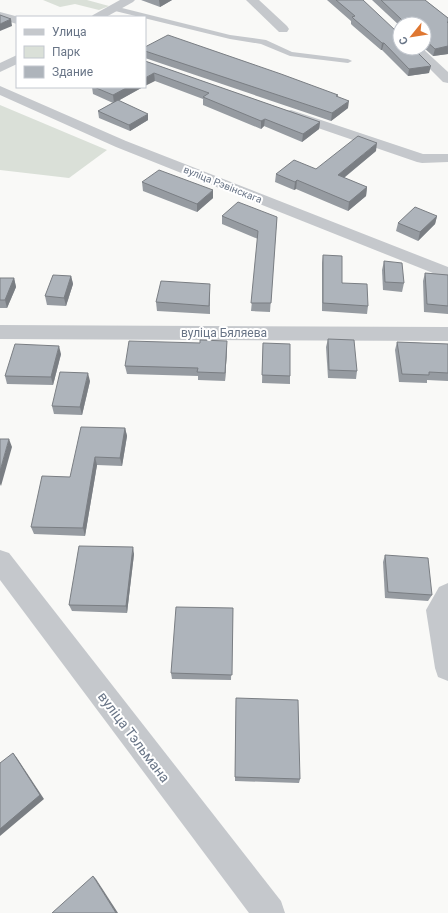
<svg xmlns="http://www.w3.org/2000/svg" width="448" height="913" viewBox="0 0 448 913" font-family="Roboto,sans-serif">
<rect width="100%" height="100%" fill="#f9f9f7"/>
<g fill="#dae0d8">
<polygon points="43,0 87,0 109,6 99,10 75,4 60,7"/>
<polygon points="0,105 107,150 69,178 0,170"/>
</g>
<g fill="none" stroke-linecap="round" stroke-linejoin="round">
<polygon fill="#c5c8cc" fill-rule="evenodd" points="111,6 114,6 230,35 266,40 292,52 348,59 352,61 348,63 290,56 261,44 230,39 111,10"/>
<g fill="#c5c8cc" fill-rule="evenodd">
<polygon points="120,0 135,0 133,2 106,17 91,17 93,15"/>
<polygon points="246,0 259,0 287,26 289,29 287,32 279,32"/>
<polygon points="0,12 19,17 17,17 17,24 0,19"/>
<polygon points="409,48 422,48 448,72 448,83 443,82"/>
<polygon points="17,55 17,64 0,72 0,63"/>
<polygon points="0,86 126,141 448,267 448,279 116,147 0,95"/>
<polygon points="291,110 423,154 448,154 448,162 422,163 417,162 286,117 284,114 286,111"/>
<polygon points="0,325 448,327 448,341 0,339"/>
<polygon points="0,550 9,553 281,901 285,913 249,913 0,580"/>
<polygon points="448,583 448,681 438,677 435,668 426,610 439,587"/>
</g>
</g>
<g fill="#969ba1">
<polygon points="141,0 172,0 160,7"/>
<polygon points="327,0 363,0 400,48 420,52 419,54 429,73 408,76 382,50 381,50 353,26 351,24 351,21"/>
<polygon points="372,0 425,0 448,18 448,54 433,56 424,48 424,24 400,24 400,26"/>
<polygon points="145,47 338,97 348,108 331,121 145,58"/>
<polygon points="145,61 320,122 319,129 302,142 264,126 261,129 203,105 203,99 155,81"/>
<polygon points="92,87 143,87 118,101 148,120 130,131 99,118 98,111 113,103 93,94"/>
<polygon points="376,151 344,178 367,187 366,196 348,211 296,189 294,190 275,182 276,174 316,169"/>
<polygon points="142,182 213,198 197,212 143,191"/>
<polygon points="222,216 277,217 270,312 251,311 258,239 222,224"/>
<polygon points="437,216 435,224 418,241 396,231 398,223"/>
<polygon points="323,255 342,283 368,306 367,314 322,311 322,263"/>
<polygon points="384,261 404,283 402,292 383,290 382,270"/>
<polygon points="425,273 448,275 448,314 424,312 423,281"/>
<polygon points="71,276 73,284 66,306 47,305 45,296"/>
<polygon points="0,278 14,278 16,287 7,308 0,308"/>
<polygon points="210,292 210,314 157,311 156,302"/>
<polygon points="328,339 357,371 356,379 328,378 326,347"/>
<polygon points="397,342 448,344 448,381 427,380 427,383 399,382 395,350"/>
<polygon points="263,343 290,376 290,384 262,383"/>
<polygon points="227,349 225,381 198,380 198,376 127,374 125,366"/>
<polygon points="61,354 53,385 7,384 5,376"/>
<polygon points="90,381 82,415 54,414 52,406"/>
<polygon points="125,428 127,436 122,466 97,465 85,536 34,534 31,527 70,477"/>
<polygon points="134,554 127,613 72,611 69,605"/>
<polygon points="385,555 432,595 428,601 385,598 383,562"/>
<polygon points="233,608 231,680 172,679 171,673"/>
<polygon points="236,698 300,779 299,783 235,781"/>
</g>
<g fill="#7a7e83">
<polygon points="159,0 172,0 160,7"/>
<polygon points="11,19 12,26 0,31 0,24"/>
<polygon points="382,43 384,43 382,50 381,50"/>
<polygon points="448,46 448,54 433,56 435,49"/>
<polygon points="431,66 429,73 408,76 409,69"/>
<polygon points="154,73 155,81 145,86 145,78"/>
<polygon points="128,87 143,87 114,103 113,95"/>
<polygon points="349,101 348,108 331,121 332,113"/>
<polygon points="148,114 148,120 130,131 129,125"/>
<polygon points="265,119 264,126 261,129 261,121"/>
<polygon points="320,122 319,129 302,142 303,134"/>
<polygon points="377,143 376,151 336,184 338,175"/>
<polygon points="297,180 296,189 294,190 295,182"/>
<polygon points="367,187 366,196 348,211 349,202"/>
<polygon points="213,190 213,198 197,212 197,204"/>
<polygon points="437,216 435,224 418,241 420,232"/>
<polygon points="71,276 73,284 66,306 64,298"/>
<polygon points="14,278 16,287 7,308 5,300"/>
<polygon points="227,341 227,349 225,381 225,373"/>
<polygon points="59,346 61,354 53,385 51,377"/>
<polygon points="88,373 90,381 82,415 80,407"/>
<polygon points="125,428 127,436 122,466 120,458"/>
<polygon points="9,439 12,447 1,486 0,484 0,471"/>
<polygon points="95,457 97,465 85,536 83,528"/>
<polygon points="133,547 134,554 127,613 126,606"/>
<polygon points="13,753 17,758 44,799 0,836 0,829"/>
<polygon points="93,876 96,879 118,913 116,913"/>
</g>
<g fill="#aeb4bb" stroke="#7a7e83">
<polygon points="336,0 363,0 396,31 400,31 400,48 416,48 420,52 417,52 431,66 409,69 384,43 382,43 354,19 352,17 355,16"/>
<polygon points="381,0 425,0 448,18 448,22 447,22 448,23 448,46 435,49 424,39 424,24 402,24 402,20"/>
<polygon points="0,15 11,19 0,24"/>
<polygon points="168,35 281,74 338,95 336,96 349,101 332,113 145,51 145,47"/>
<polygon points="145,61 320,122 303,134 265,119 261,121 203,97 209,93 154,73 145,78"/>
<polygon points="94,87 128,87 113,95"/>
<polygon points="118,100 148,114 129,125 98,111"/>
<polygon points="358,136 377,143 338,175 367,187 349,202 297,180 295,182 276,174 294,160 316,169"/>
<polygon points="159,170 213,190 197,204 142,182"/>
<polygon points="238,202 277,217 271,303 251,303 258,231 222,216"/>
<polygon points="415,207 437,216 420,232 398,223"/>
<polygon points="323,255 342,256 342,283 367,284 368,306 323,303"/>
<polygon points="384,261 402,263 404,283 385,282"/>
<polygon points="425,273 448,275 448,306 427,304"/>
<polygon points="53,275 71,276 64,298 45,296"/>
<polygon points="0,278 14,278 5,300 0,300"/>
<polygon points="161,281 210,284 209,306 156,302"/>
<polygon points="328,339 354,340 357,371 329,370"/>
<polygon points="200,340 227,341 225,373 197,372 198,368 125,366 129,341 200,343"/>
<polygon points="397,342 448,344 448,373 429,372 429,375 402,374"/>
<polygon points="263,343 290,344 290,376 262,375"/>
<polygon points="15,344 59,346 51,377 5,376"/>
<polygon points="60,372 88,373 80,407 52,406"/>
<polygon points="81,427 125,428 120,458 95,457 83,528 31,527 42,476 70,477"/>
<polygon points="0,439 9,439 0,471"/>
<polygon points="79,546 133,547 126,606 69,605"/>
<polygon points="385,555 428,558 432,595 388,592"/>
<polygon points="176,607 233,608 232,675 171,673"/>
<polygon points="236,698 298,700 300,779 235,777"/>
<polygon points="13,753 40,795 0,829 0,763"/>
<polygon points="93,876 116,913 52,913"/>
</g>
<g text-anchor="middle" stroke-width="4" stroke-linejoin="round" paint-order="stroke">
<g font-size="10" fill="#697587" stroke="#fff">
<text transform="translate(223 184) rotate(22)" y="4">вуліца Рэвінскага</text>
</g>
<g font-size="12" fill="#697587" stroke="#fff">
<text x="224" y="337">вуліца Бяляева</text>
</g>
<g font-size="14" fill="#697587" stroke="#fff">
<text transform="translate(134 737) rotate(53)" y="5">вуліца Тэльмана</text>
</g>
</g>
<rect x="16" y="16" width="130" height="72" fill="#ffffff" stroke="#c3c8cf"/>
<rect x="24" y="29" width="20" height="6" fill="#c5c8cc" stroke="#c3c8cf"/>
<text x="52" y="36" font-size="12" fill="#697587">Улица</text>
<rect x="24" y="46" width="20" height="12" fill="#dae0d8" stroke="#c3c8cf"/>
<text x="52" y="56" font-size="12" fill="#697587">Парк</text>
<rect x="24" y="66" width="20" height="12" fill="#aeb4bb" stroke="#c3c8cf"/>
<text x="52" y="76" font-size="12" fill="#697587">Здание</text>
<g transform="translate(412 36) rotate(240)"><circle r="19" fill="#ffffff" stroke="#c3c8cf"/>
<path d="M0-3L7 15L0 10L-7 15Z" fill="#df7731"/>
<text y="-6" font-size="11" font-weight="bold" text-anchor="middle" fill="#697587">С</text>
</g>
</svg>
